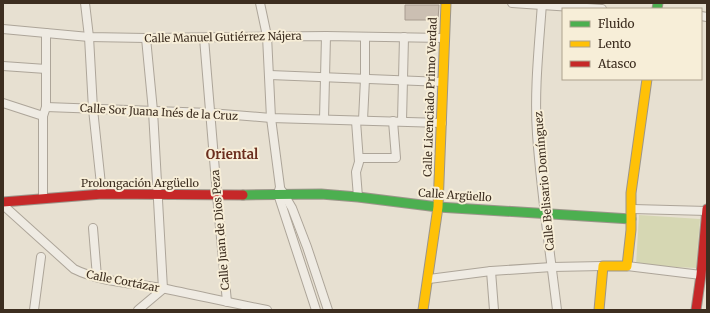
<svg xmlns="http://www.w3.org/2000/svg" width="710" height="313" viewBox="0 0 710 313" font-family="Merriweather,serif">
<rect width="100%" height="100%" fill="#e7e0d1"/>
<polygon fill="#d6d7b3" points="639,215 700,219 696,268 636,265"/>
<polygon fill="#cbbfb2" stroke="#a89c90" points="405,5 439,5 438,20 405,20"/>
<g fill="none" stroke-linecap="round" stroke-linejoin="round">
<defs>
<g id="street">
<polyline points="85,3 89,37 93,109 102,194"/>
<polyline points="260,3 267,36 271,118 280,187 278,194 316,310"/>
<polyline points="512,3 602,9"/>
<path d="M542,3C539,47 534,90 537,134C541,193 550,251 557,310"/>
<polyline points="701,16 707,17"/>
<polyline points="3,29 89,37 146,38 326,36 444,38"/>
<polyline points="204,38 217,195 227,302"/>
<polyline points="3,66 46,69"/>
<polyline points="270,75 443,82"/>
<polyline points="3,103 43,116"/>
<polyline points="46,107 210,113 271,118 442,123"/>
<polyline points="324,119 326,36"/>
<polyline points="363,120 365,79 365,37"/>
<polyline points="356,121 359,162 356,172 358,197"/>
<polyline points="402,121 404,37"/>
<polyline points="359,158 396,158 393,121"/>
<polyline points="282,191 292,208 307,247 328,310"/>
<polyline points="43,198 43,116 46,107 46,33"/>
<path d="M3,205L74,269C100,282 133,283 161,288C196,295 231,303 267,310"/>
<polyline points="633,209 707,211"/>
<polyline points="93,228 97,277"/>
<polyline points="627,266 701,275"/>
<polyline points="491,271 494,310"/>
<polyline points="429,279 491,271 552,267 603,266"/>
<polyline points="34,310 41,257"/>
<polyline points="138,310 163,289 153,111 146,38"/>
</g>
<g id="fast">
<polyline points="657,9 658,3"/>
<polyline points="243,195 321,194 358,197 438,207 631,219"/>
</g>
<g id="slow">
<polyline points="423,310 438,207 446,3"/>
<polyline points="599,310 603,266 627,266 631,230 631,193 647,79"/>
</g>
<g id="jam">
<polyline points="3,202 102,194 243,195"/>
<polyline points="696,310 701,275 707,209"/>
</g>
</defs>
<use href="#street" stroke="#ada599" stroke-width="10"/>
<use href="#fast" stroke="#9c958a" stroke-width="11"/>
<use href="#slow" stroke="#9c958a" stroke-width="11"/>
<use href="#jam" stroke="#9c958a" stroke-width="11"/>
<use href="#street" stroke="#efebe3" stroke-width="8"/>
<use href="#fast" stroke="#4caf50" stroke-width="9"/>
<use href="#slow" stroke="#ffc107" stroke-width="9"/>
<use href="#jam" stroke="#c62828" stroke-width="9"/>
</g>
<g text-anchor="middle" stroke-width="4" stroke-linejoin="round" paint-order="stroke">
<g font-size="11" fill="#3d2e20" stroke="#f7eed8">
<text transform="translate(223 37) rotate(-1)" y="4">Calle Manuel Gutiérrez Nájera</text>
<text transform="translate(430 97) rotate(-88)" y="4">Calle Licenciado Primo Verdad</text>
<text transform="translate(159 112) rotate(3)" y="4">Calle Sor Juana Inés de la Cruz</text>
<text transform="translate(544 181) rotate(-95)" y="4">Calle Belisario Domínguez</text>
<text x="140" y="187">Prolongación Argüello</text>
<text transform="translate(455 195) rotate(4)" y="4">Calle Argüello</text>
<text transform="translate(220 230) rotate(-95)" y="4">Calle Juan de Dios Peza</text>
<text transform="translate(123 281) rotate(11)" y="4">Calle Cortázar</text>
</g>
<g font-size="13" font-weight="bold" fill="#6b2e1e" stroke="#f7eed8">
<text x="232" y="159">Oriental</text>
</g>
</g>
<rect width="710" height="313" fill="none" stroke="#3d2e20" stroke-width="8"/>
<rect x="562" y="8" width="140" height="72" fill="#f7eed8" stroke="#ada18e"/>
<rect x="570" y="21" width="20" height="6" fill="#4caf50" stroke="#ada18e"/>
<text x="598" y="28" font-size="12" fill="#3d2e20">Fluido</text>
<rect x="570" y="41" width="20" height="6" fill="#ffc107" stroke="#ada18e"/>
<text x="598" y="48" font-size="12" fill="#3d2e20">Lento</text>
<rect x="570" y="61" width="20" height="6" fill="#c62828" stroke="#ada18e"/>
<text x="598" y="68" font-size="12" fill="#3d2e20">Atasco</text>
</svg>
